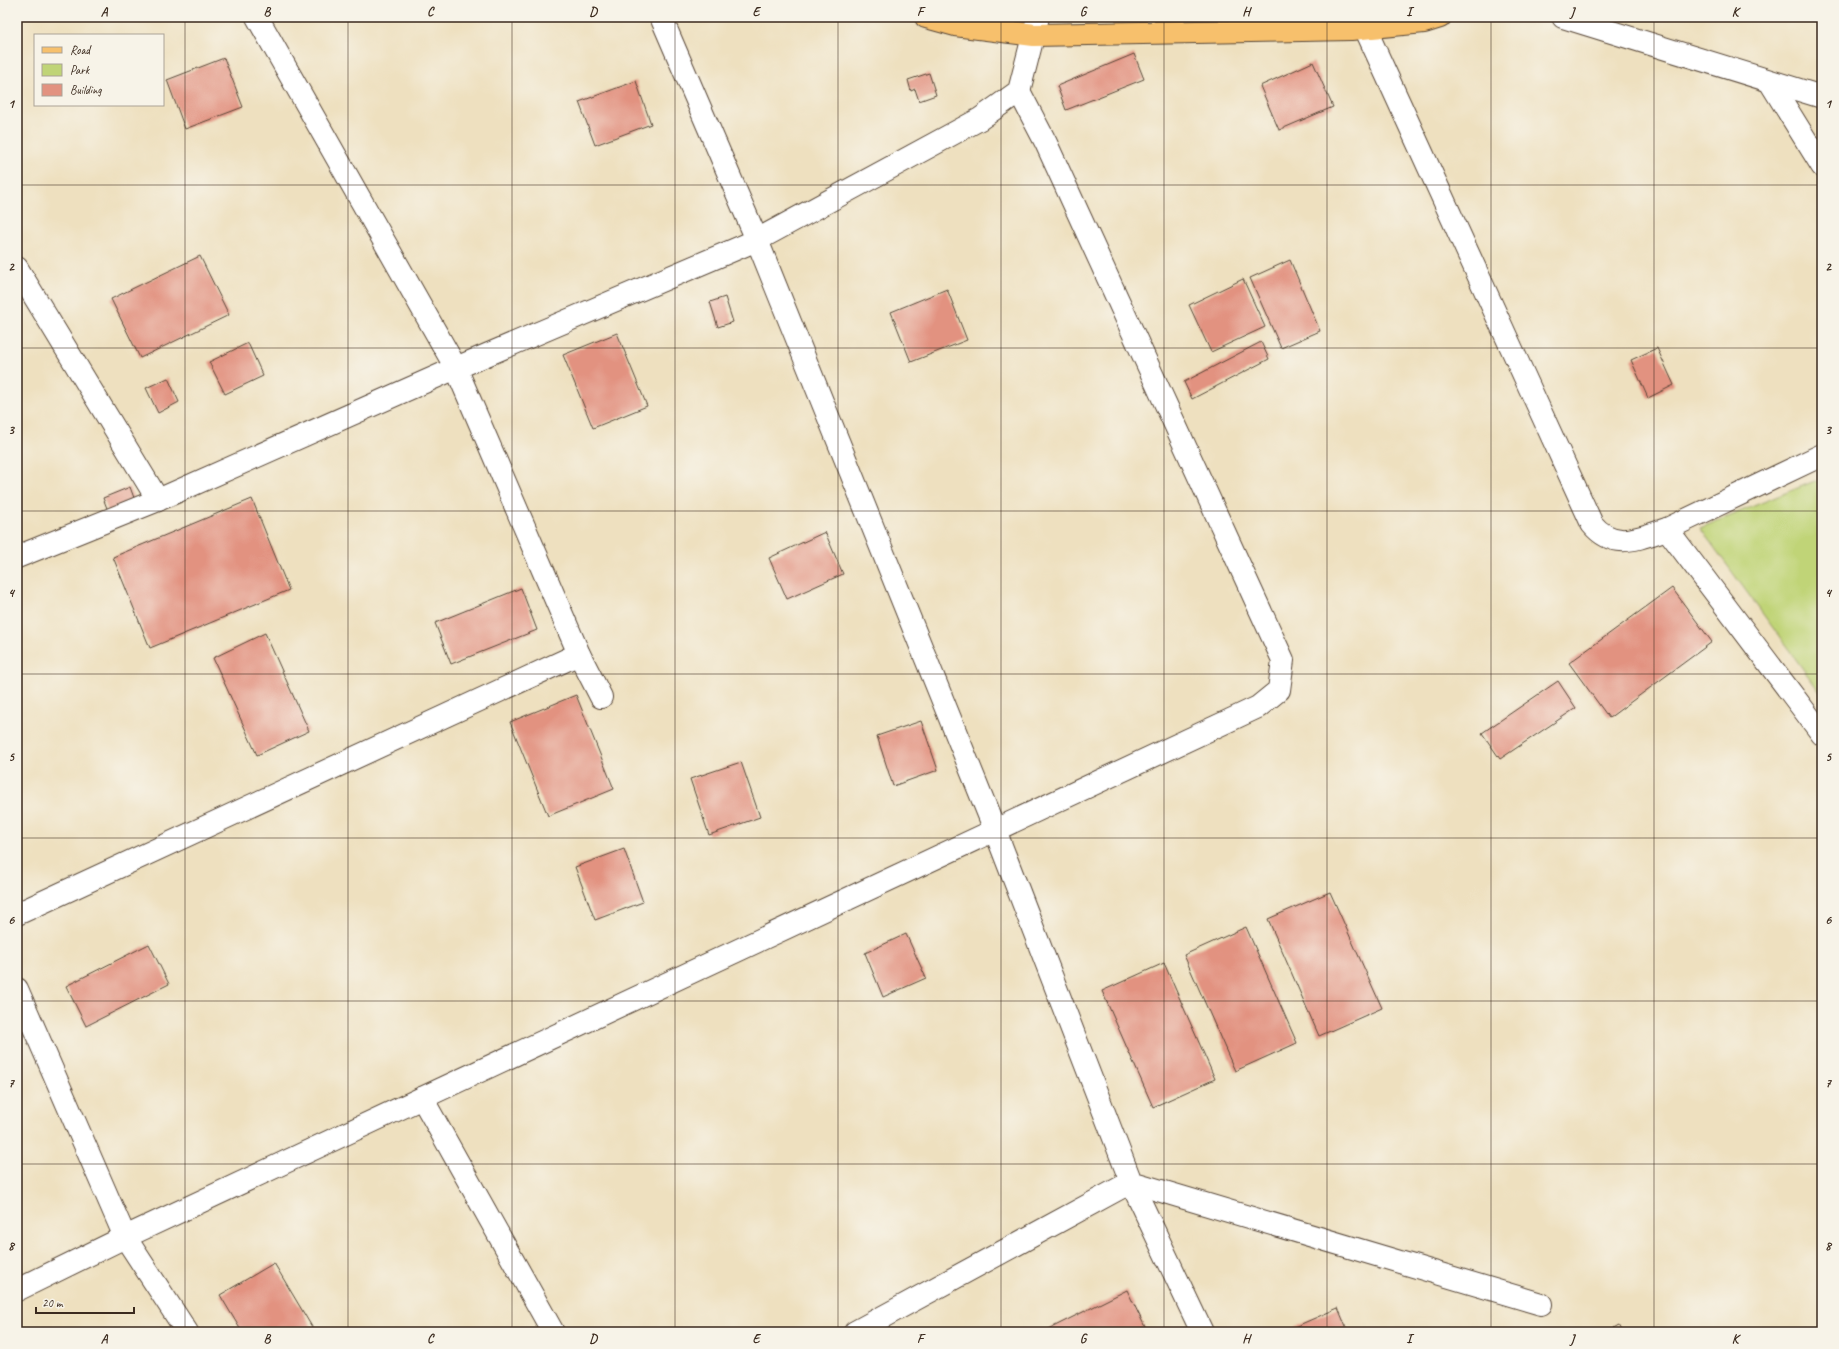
<svg xmlns="http://www.w3.org/2000/svg" width="1839" height="1349" viewBox="0 0 1839 1349" font-family="Caveat,sans-serif">
<rect width="100%" height="100%" fill="#f7f3e8"/>
<filter id="ink" filterUnits="userSpaceOnUse"><feTurbulence type="fractalNoise" baseFrequency=".025" numOctaves="2"/><feDisplacementMap in="SourceGraphic" scale="8" xChannelSelector="R" yChannelSelector="G"/><feConvolveMatrix kernelMatrix="1 2 1 2 8 2 1 2 1" color-interpolation-filters="sRGB"/></filter>
<filter id="wash" filterUnits="userSpaceOnUse"><feTurbulence type="fractalNoise" baseFrequency=".012" numOctaves="4" result="noise"/><feDisplacementMap in="SourceGraphic" scale="16" xChannelSelector="R" yChannelSelector="G"/><feGaussianBlur stdDeviation="0.9" result="paint"/><feColorMatrix in="noise" values="0 0 0 0 0 0 0 0 0 0 0 0 0 0 0 0 0 1.4 0 .05"/><feComposite in="paint" operator="in"/></filter>
<g filter="url(#wash)">
<rect width="100%" height="100%" fill="#eee0bf"/>
<polygon fill="#c0d477" stroke="#7e7f4a" points="1822,478 1822,695 1700,528"/>
<g id="blocks">
<g fill="#e29280">
<polygon points="1134,54 1144,79 1066,110 1057,86"/>
<polygon points="224,58 243,107 185,129 167,80"/>
<polygon points="1313,62 1333,107 1279,130 1260,86"/>
<polygon points="929,73 936,95 919,101 915,89 911,91 908,80"/>
<polygon points="636,81 651,124 595,145 579,102"/>
<polygon points="200,256 229,315 140,358 111,299"/>
<polygon points="1290,260 1320,331 1281,348 1250,278"/>
<polygon points="1243,279 1265,327 1211,352 1189,305"/>
<polygon points="947,289 967,340 911,362 891,312"/>
<polygon points="725,297 733,322 718,327 710,302"/>
<polygon points="617,333 647,406 593,428 563,355"/>
<polygon points="1261,342 1269,359 1192,399 1184,382"/>
<polygon points="248,343 263,376 225,394 209,362"/>
<polygon points="1657,348 1674,385 1648,398 1631,360"/>
<polygon points="168,378 179,402 158,413 146,388"/>
<polygon points="130,487 137,506 110,516 103,498"/>
<polygon points="252,499 289,590 150,648 113,557"/>
<polygon points="825,532 843,574 787,599 769,558"/>
<polygon points="521,588 537,630 451,664 435,623"/>
<polygon points="1672,588 1712,642 1609,718 1569,663"/>
<polygon points="265,633 309,731 257,755 213,658"/>
<polygon points="1558,681 1576,708 1500,759 1482,733"/>
<polygon points="576,695 614,789 548,816 510,722"/>
<polygon points="921,721 938,770 893,786 877,736"/>
<polygon points="741,762 760,817 709,835 690,779"/>
<polygon points="624,849 643,902 595,920 575,867"/>
<polygon points="1330,892 1382,1008 1319,1036 1268,919"/>
<polygon points="1246,927 1297,1043 1235,1071 1184,955"/>
<polygon points="906,934 926,978 883,997 865,953"/>
<polygon points="149,944 169,984 86,1026 66,986"/>
<polygon points="1164,963 1215,1079 1153,1107 1102,991"/>
<polygon points="274,1263 315,1332 242,1332 220,1295"/>
<polygon points="1127,1290 1147,1331 1146,1332 1043,1332"/>
<polygon points="1338,1308 1348,1332 1283,1332"/>
<polygon points="1619,1325 1623,1332 1606,1332"/>
</g>
</g>
</g>
<g filter="url(#ink)">
<use href="#blocks" fill-opacity="0" stroke="#564536" stroke-width="1"/>
<g fill="none" stroke-linecap="round" stroke-linejoin="round">
<defs>
<g id="minor">
<polyline points="257,17 456,368 579,654 601,697"/>
<polyline points="661,17 757,240 995,830 1131,1182 1202,1332"/>
<polyline points="1563,17 1822,97"/>
<path d="M1365,28L1592,524C1614,551 1639,538 1667,529"/>
<polyline points="1770,82 1822,166"/>
<polyline points="17,268 158,500"/>
<polyline points="1822,455 1667,529 1822,734"/>
<polyline points="17,557 158,500 456,368 757,240 980,119 1019,91 1038,17"/>
<polyline points="17,914 579,654"/>
<polyline points="17,989 125,1237 187,1332"/>
<polyline points="422,1098 553,1332"/>
<polyline points="17,1290 125,1237 1258,707 1279,690 1283,660 1046,143 1019,91"/>
<polyline points="855,1332 1131,1182 1541,1304"/>
</g>
<polyline id="primary" points="926,17 955,25 1034,35 1351,29 1424,22 1440,17"/>
</defs>
<use href="#minor" stroke="#564536" stroke-width="24"/>
<use href="#primary" stroke="#564536" stroke-width="24"/>
<use href="#minor" stroke="#fff" stroke-width="22"/>
<use href="#primary" stroke="#f7c06c" stroke-width="22"/>
</g>
</g>
<path fill="none" stroke="#3b2a1e" stroke-width="1" stroke-opacity="0.55" d="M185,17V1332M348,17V1332M512,17V1332M675,17V1332M838,17V1332M1001,17V1332M1164,17V1332M1327,17V1332M1491,17V1332M1654,17V1332M17,185H1822M17,348H1822M17,511H1822M17,674H1822M17,838H1822M17,1001H1822M17,1164H1822"/>
<rect width="1839" height="1349" fill="none" stroke="#f7f3e8" stroke-width="44"/>
<rect x="34" y="34" width="130" height="72" fill="#f7f3e8" stroke="#aca397"/>
<rect x="42" y="47" width="20" height="6" fill="#f7c06c" stroke="#aca397"/>
<text x="70" y="54" font-size="12" fill="#3b2a1e">Road</text>
<rect x="42" y="64" width="20" height="12" fill="#c0d477" stroke="#aca397"/>
<text x="70" y="74" font-size="12" fill="#3b2a1e">Park</text>
<rect x="42" y="84" width="20" height="12" fill="#e29280" stroke="#aca397"/>
<text x="70" y="94" font-size="12" fill="#3b2a1e">Building</text>
<path d="M36 1307v6h98v-6" fill="none" stroke="#3b2a1e" stroke-width="2"/>
<text x="42" y="1307" font-size="12" fill="#3b2a1e" stroke="#f7f3e8" stroke-width="3" paint-order="stroke">20 m</text>
<rect x="22" y="22" width="1795" height="1305" fill="none" stroke="#3b2a1e" stroke-width="1.5"/>
<g font-size="13" text-anchor="middle" font-weight="bold" fill="#3b2a1e">
<text x="104" y="16">A</text>
<text x="267" y="16">B</text>
<text x="430" y="16">C</text>
<text x="593" y="16">D</text>
<text x="756" y="16">E</text>
<text x="920" y="16">F</text>
<text x="1083" y="16">G</text>
<text x="1246" y="16">H</text>
<text x="1409" y="16">I</text>
<text x="1572" y="16">J</text>
<text x="1735" y="16">K</text>
<text x="11" y="108">1</text>
<text x="1828" y="108">1</text>
<text x="11" y="271">2</text>
<text x="1828" y="271">2</text>
<text x="11" y="434">3</text>
<text x="1828" y="434">3</text>
<text x="11" y="597">4</text>
<text x="1828" y="597">4</text>
<text x="11" y="761">5</text>
<text x="1828" y="761">5</text>
<text x="11" y="924">6</text>
<text x="1828" y="924">6</text>
<text x="11" y="1087">7</text>
<text x="1828" y="1087">7</text>
<text x="11" y="1250">8</text>
<text x="1828" y="1250">8</text>
<text x="104" y="1343">A</text>
<text x="267" y="1343">B</text>
<text x="430" y="1343">C</text>
<text x="593" y="1343">D</text>
<text x="756" y="1343">E</text>
<text x="920" y="1343">F</text>
<text x="1083" y="1343">G</text>
<text x="1246" y="1343">H</text>
<text x="1409" y="1343">I</text>
<text x="1572" y="1343">J</text>
<text x="1735" y="1343">K</text>
</g>
</svg>
